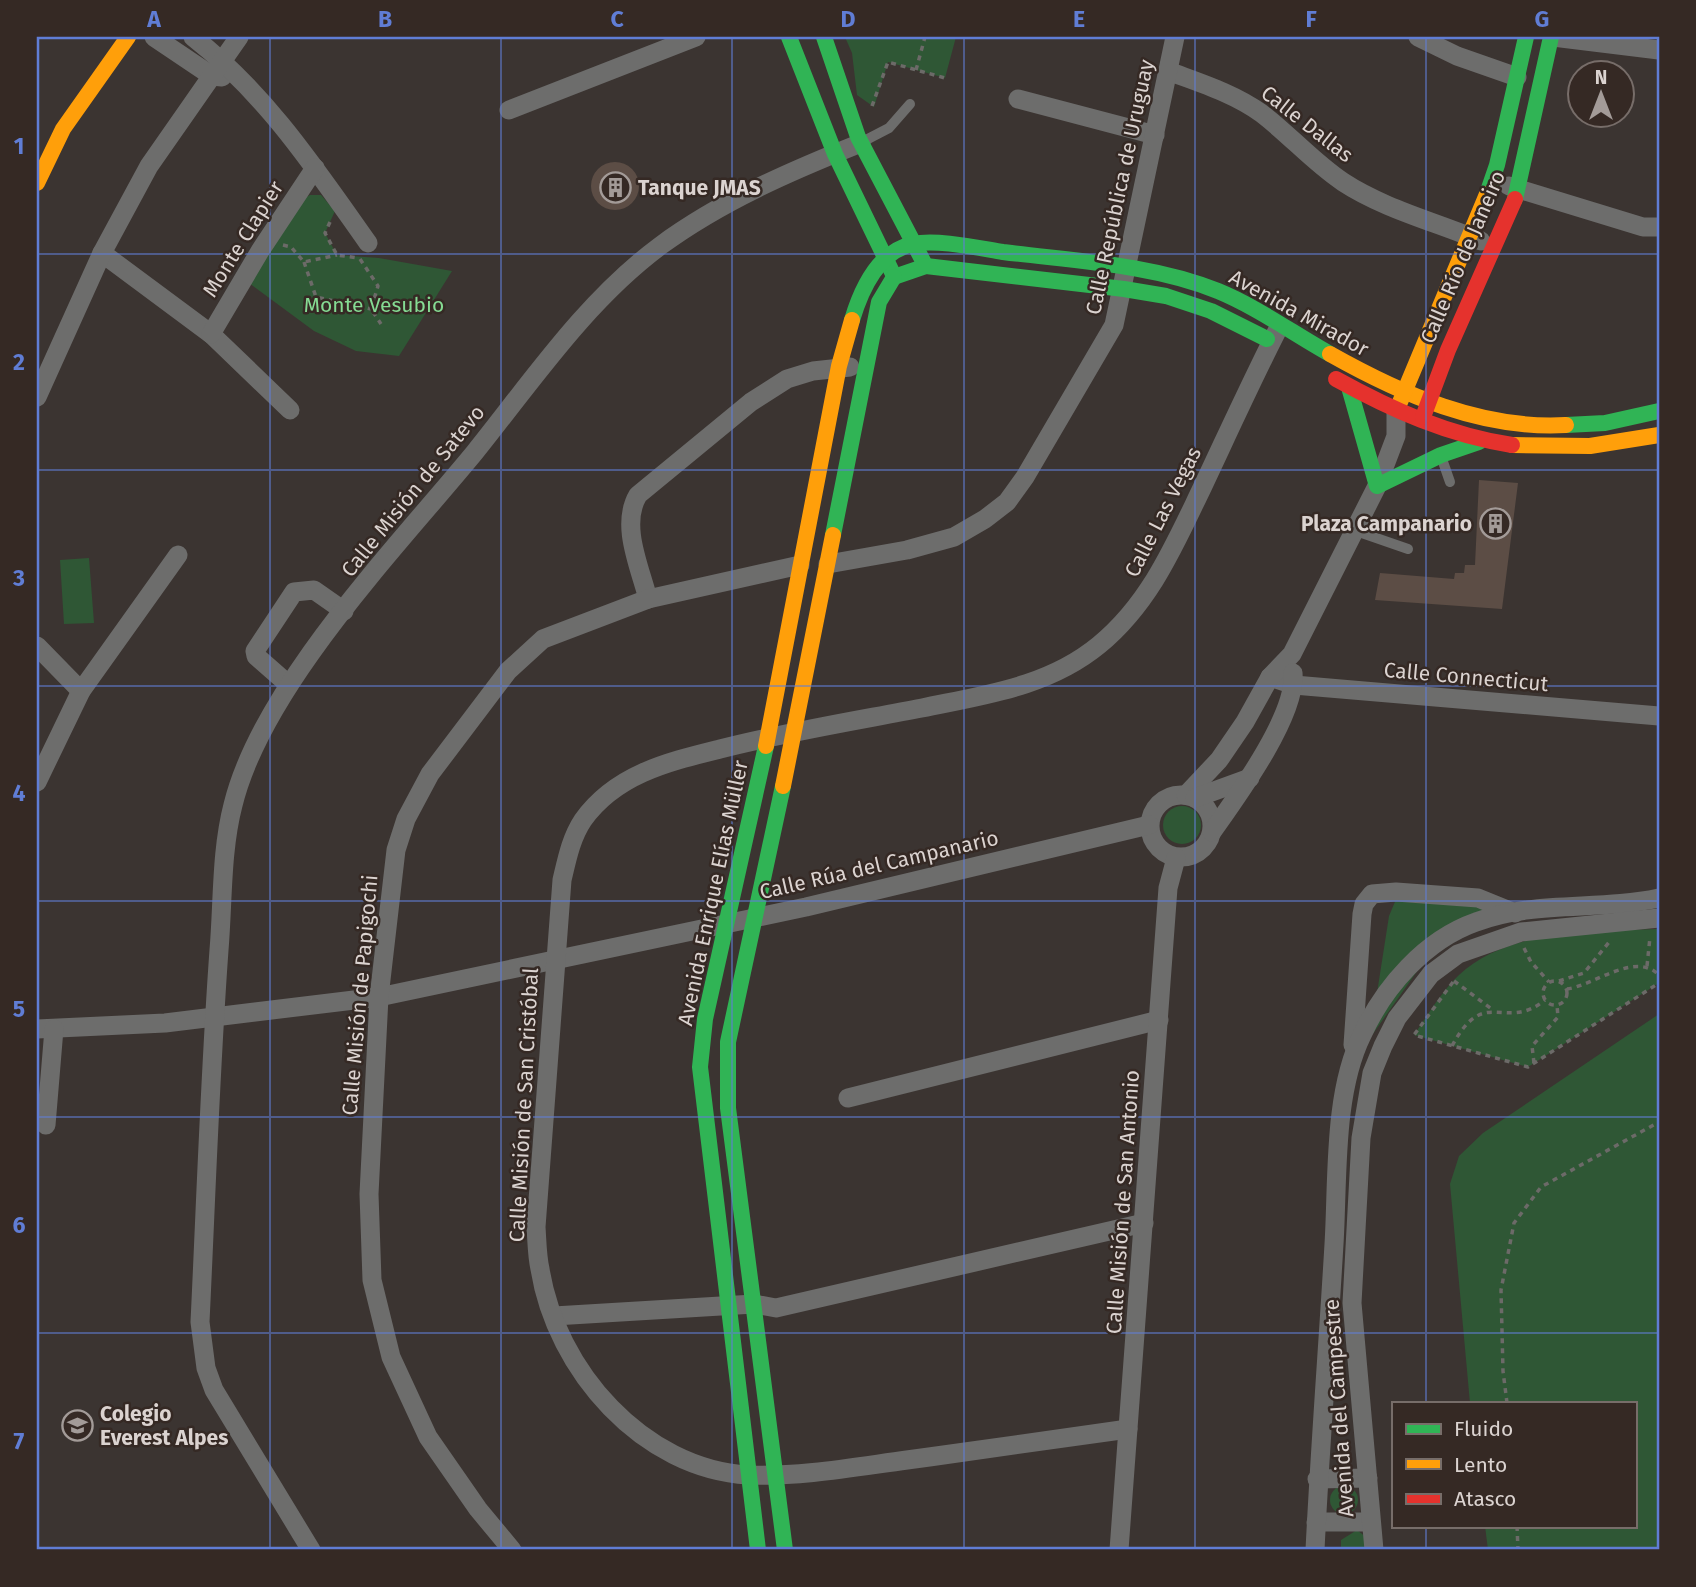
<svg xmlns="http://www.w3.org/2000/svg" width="1696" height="1587" viewBox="0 0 1696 1587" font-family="'Fira Sans',sans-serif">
<rect width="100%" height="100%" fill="#3b3431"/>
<g fill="#2f5735">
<polygon points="845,37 956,37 945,78 888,62 874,107 857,95 852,53"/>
<polygon points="310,195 321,195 335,211 325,233 337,255 379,258 452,271 399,356 356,351 314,331 249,283 299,201"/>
<polygon points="89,558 94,623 64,624 60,560"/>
<circle cx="1182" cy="825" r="19"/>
<polygon points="1397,897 1530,906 1472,925 1420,967 1370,1038 1389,916"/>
<path d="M1659,929V983L1528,1067L1414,1035C1428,1015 1441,992 1459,975C1510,928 1595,931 1659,929Z"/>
<polygon points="1659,1014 1659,1550 1488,1550 1485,1526 1635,1526 1635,1403 1470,1403 1450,1184 1459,1156 1483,1133"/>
<circle cx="1344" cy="1500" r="14"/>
<polygon points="1357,1530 1371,1541 1372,1550 1341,1550 1341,1540"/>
</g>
<g fill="#5c4d45">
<circle cx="615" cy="186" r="24"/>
<polygon points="1479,480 1518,483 1502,609 1375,600 1380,573 1454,579 1455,573 1464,573 1465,565 1475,565"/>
</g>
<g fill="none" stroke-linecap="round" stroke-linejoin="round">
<g stroke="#6c6a68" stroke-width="3.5" stroke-dasharray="5 5" stroke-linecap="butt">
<polyline points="916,70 925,37"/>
<polyline points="872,106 888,62 945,78"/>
<polyline points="330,222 325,233 337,255 358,258"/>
<polyline points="283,245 291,247 304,262 337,255"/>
<polyline points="360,259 378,286 371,309 381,324"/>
<polyline points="304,262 316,297 371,309"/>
<polyline points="1524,948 1531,962 1549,982"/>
<polyline points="1647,966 1650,937"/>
<circle cx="1555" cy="993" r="12"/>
<polyline points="1454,981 1493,1010"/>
<polyline points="1559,981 1584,973 1610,941"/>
<polyline points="1453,982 1414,1035 1528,1067 1659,983"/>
<path d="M1567,989C1595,985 1635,951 1659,975"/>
<path d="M1452,1046C1485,984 1504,1033 1545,1000"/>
<polyline points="1534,1063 1532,1046 1558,1017 1557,1005"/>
<polyline points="1507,1403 1503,1371 1501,1290 1514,1223 1541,1187 1659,1122"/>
<polyline points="1517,1526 1518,1550"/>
</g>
<g stroke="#6d6d6c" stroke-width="10">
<polyline points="862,142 889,128 910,104"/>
<polyline points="1442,459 1450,482"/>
<polyline points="1356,531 1408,549"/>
</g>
<g stroke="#6d6d6c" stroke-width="19">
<polyline points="154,37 212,76 222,77"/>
<path d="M193,37C266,94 315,168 368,243"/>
<polyline points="1418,37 1457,56 1517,77"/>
<polyline points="1553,37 1659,50"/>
<path d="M1168,71C1200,83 1233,93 1261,113C1290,135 1313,162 1343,182C1384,209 1436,222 1481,241"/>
<polyline points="1018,99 1155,135"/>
<polyline points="509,110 696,37"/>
<polyline points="1509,186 1643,227 1659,227"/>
<polyline points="102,253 211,334 290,410"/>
<polyline points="211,334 260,251 315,168"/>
<polyline points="37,397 102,253 149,166 239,37"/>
<polyline points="828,564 907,550 954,537 985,519 1007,502 1025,477 1114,325 1175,37"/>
<path d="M648,599C640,567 620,525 638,495L751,402L787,379L813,371L850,367"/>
<polyline points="37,646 81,691"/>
<polyline points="1270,677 1294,685 1659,716"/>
<polyline points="289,685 256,656 255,651 294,592 314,590 344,611"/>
<polyline points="37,782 81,691 178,555"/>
<circle cx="1181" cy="826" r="31"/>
<polyline points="1186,795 1219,760 1245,722 1270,677 1292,654 1377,486 1396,436 1396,412"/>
<polyline points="1195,798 1250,778"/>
<path d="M1212,832C1236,798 1297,715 1293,673"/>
<polyline points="37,1029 165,1023 379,997 806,907 1149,825"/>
<polyline points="1353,1045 1362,914 1364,904 1372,894 1396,892 1478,898 1515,913"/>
<polyline points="848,1098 1159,1020"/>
<polyline points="46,1125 54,1029"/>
<polyline points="554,1316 754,1304 776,1308 1144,1223"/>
<path d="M1128,1429C1055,1439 981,1450 907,1460C855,1467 801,1477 748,1475C643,1469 556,1370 540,1269C537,1256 537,1241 536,1227L562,880C567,859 571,838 583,820C616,774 668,762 720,749C786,732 854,721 922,708C984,695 1048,687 1099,645C1150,603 1174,546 1202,488C1227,435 1251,382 1277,331"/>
<polyline points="1317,1479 1368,1478"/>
<polyline points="1316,1522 1370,1522"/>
<path d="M311,1550L214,1390L206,1368L200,1322C206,1198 210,1074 219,950C223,903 221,851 233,805C262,686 397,547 475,452C532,381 586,301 660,246C721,201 791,171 861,143"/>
<polyline points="512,1550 478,1509 428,1437 391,1357 372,1280 369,1194 379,997 396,850 406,819 430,774 508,671 543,639 648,599 800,565"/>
<polyline points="1119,1550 1168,888 1176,858"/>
<path d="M1315,1550C1320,1448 1328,1346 1334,1244C1338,1179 1333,1094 1362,1035C1384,987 1425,940 1476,922C1534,900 1599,911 1659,898"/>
<polyline points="1374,1550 1352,1303 1361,1138 1372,1073 1383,1046 1397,1018 1431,974 1458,954 1521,932 1659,918"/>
</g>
<g stroke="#30b455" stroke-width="16">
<polyline points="789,37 835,154 893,274"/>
<polyline points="824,37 858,137 923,261"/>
<polyline points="1487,194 1497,165 1526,37"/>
<polyline points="1515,199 1551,37"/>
<polyline points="894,277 926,266 1124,289 1166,296 1211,311 1267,339"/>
<path d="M852,320C861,290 878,251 913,244C937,239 978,248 1003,252C1074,261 1151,264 1218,291C1257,307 1294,334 1330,354"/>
<polyline points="1349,387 1377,486 1441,455 1479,442"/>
<polyline points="1566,425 1605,423 1659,411"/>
<polyline points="833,535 879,302 894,277"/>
<polyline points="783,786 728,1042 728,1108 785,1550"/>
<polyline points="758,1550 700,1067 705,1019 766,746"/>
</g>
<g stroke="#ff9f0a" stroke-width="16">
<polyline points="37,183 63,129 128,37"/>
<path d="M1330,354C1401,394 1482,430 1566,425"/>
<polyline points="1398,407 1487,194"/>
<polyline points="1512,445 1590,446 1659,435"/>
<polyline points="766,746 839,366 852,320"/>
<polyline points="783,786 833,535"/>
</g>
<g stroke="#e5322d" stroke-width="16">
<path d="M1336,379C1392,410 1448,435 1512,445"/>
<polyline points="1423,417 1448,350 1515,199"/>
</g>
</g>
<path fill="none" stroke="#607dd5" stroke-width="2" stroke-opacity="0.55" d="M270,37V1550M501,37V1550M732,37V1550M964,37V1550M1195,37V1550M1426,37V1403M37,254H1659M37,470H1659M37,686H1659M37,901H1659M37,1117H1659M37,1333H1659M1426,1526V1550"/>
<defs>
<symbol id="building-ring" viewBox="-11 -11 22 22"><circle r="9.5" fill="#352924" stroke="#a39b98" stroke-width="1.5"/><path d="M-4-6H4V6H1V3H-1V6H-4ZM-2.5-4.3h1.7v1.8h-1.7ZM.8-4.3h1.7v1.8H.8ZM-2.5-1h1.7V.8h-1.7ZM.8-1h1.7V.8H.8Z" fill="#a39b98"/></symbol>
<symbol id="school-ring" viewBox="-11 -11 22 22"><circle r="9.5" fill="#352924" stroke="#a39b98" stroke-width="1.5"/><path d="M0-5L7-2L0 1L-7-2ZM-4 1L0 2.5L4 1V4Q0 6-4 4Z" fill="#a39b98"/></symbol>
</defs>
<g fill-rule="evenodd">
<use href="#building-ring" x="598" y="170" width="35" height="35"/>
<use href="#building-ring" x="1478" y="506" width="35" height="35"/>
<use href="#school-ring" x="60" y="1408" width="35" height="35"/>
</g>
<g text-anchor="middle" stroke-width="5" stroke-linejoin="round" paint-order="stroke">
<g font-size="21" fill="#dbd3d0" stroke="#352924">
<text transform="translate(1307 124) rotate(38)" y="7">Calle Dallas</text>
<text transform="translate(1120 187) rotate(-78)" y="7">Calle República de Uruguay</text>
<text transform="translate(243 239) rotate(-58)" y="7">Monte Clapier</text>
<text transform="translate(1463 257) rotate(-67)" y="7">Calle Río de Janeiro</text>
<text transform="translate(1299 313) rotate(29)" y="7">Avenida Mirador</text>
<text transform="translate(413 491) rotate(-51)" y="7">Calle Misión de Satevo</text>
<text transform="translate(1163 512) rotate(-63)" y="7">Calle Las Vegas</text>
<text transform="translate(1466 677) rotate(5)" y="7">Calle Connecticut</text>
<text transform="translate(879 865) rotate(-13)" y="7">Calle Rúa del Campanario</text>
<text transform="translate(713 893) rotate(-78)" y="7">Avenida Enrique Elías Müller</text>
<text transform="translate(360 995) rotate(-85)" y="7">Calle Misión de Papigochi</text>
<text transform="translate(524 1105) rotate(-87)" y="7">Calle Misión de San Cristóbal</text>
<text transform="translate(1123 1202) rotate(-86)" y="7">Calle Misión de San Antonio</text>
<text transform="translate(1339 1408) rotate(-94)" y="7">Avenida del Campestre</text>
</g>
<g font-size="21" font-weight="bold" fill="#dbd3d0" stroke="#352924" text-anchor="start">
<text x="638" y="195">Tanque JMAS</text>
<text x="1472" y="531" text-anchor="end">Plaza Campanario</text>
<text x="100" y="1421">Colegio<tspan x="100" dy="24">Everest Alpes</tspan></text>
</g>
<g font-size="21" fill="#85db93" stroke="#352924">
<text x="374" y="312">Monte Vesubio</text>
</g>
</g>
<rect width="1696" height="1587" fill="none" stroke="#352924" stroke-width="77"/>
<rect x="1392" y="1402" width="245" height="126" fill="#352924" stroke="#776d69" stroke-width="2"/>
<rect x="1406" y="1424" width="35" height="10" fill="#30b455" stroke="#776d69" stroke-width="2"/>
<text x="1454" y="1436" font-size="21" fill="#dbd3d0">Fluido</text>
<rect x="1406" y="1459" width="35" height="10" fill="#ff9f0a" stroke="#776d69" stroke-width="2"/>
<text x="1454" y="1472" font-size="21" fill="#dbd3d0">Lento</text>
<rect x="1406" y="1494" width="35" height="10" fill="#e5322d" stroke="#776d69" stroke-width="2"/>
<text x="1454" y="1506" font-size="21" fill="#dbd3d0">Atasco</text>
<g transform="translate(1601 94)"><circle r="33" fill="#352924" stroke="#776d69" stroke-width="2"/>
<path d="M0-5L12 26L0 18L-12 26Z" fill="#a39b98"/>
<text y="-10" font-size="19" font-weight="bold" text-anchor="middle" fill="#dbd3d0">N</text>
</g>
<rect x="38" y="38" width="1620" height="1510" fill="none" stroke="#607dd5" stroke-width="2.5"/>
<g font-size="23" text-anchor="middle" font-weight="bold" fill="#607dd5">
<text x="154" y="27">A</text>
<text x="385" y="27">B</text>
<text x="617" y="27">C</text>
<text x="848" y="27">D</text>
<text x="1079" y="27">E</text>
<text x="1311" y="27">F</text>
<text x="1542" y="27">G</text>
<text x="19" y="154">1</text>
<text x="19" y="370">2</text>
<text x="19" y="586">3</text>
<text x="19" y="801">4</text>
<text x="19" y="1017">5</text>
<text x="19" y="1233">6</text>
<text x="19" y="1449">7</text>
</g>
</svg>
